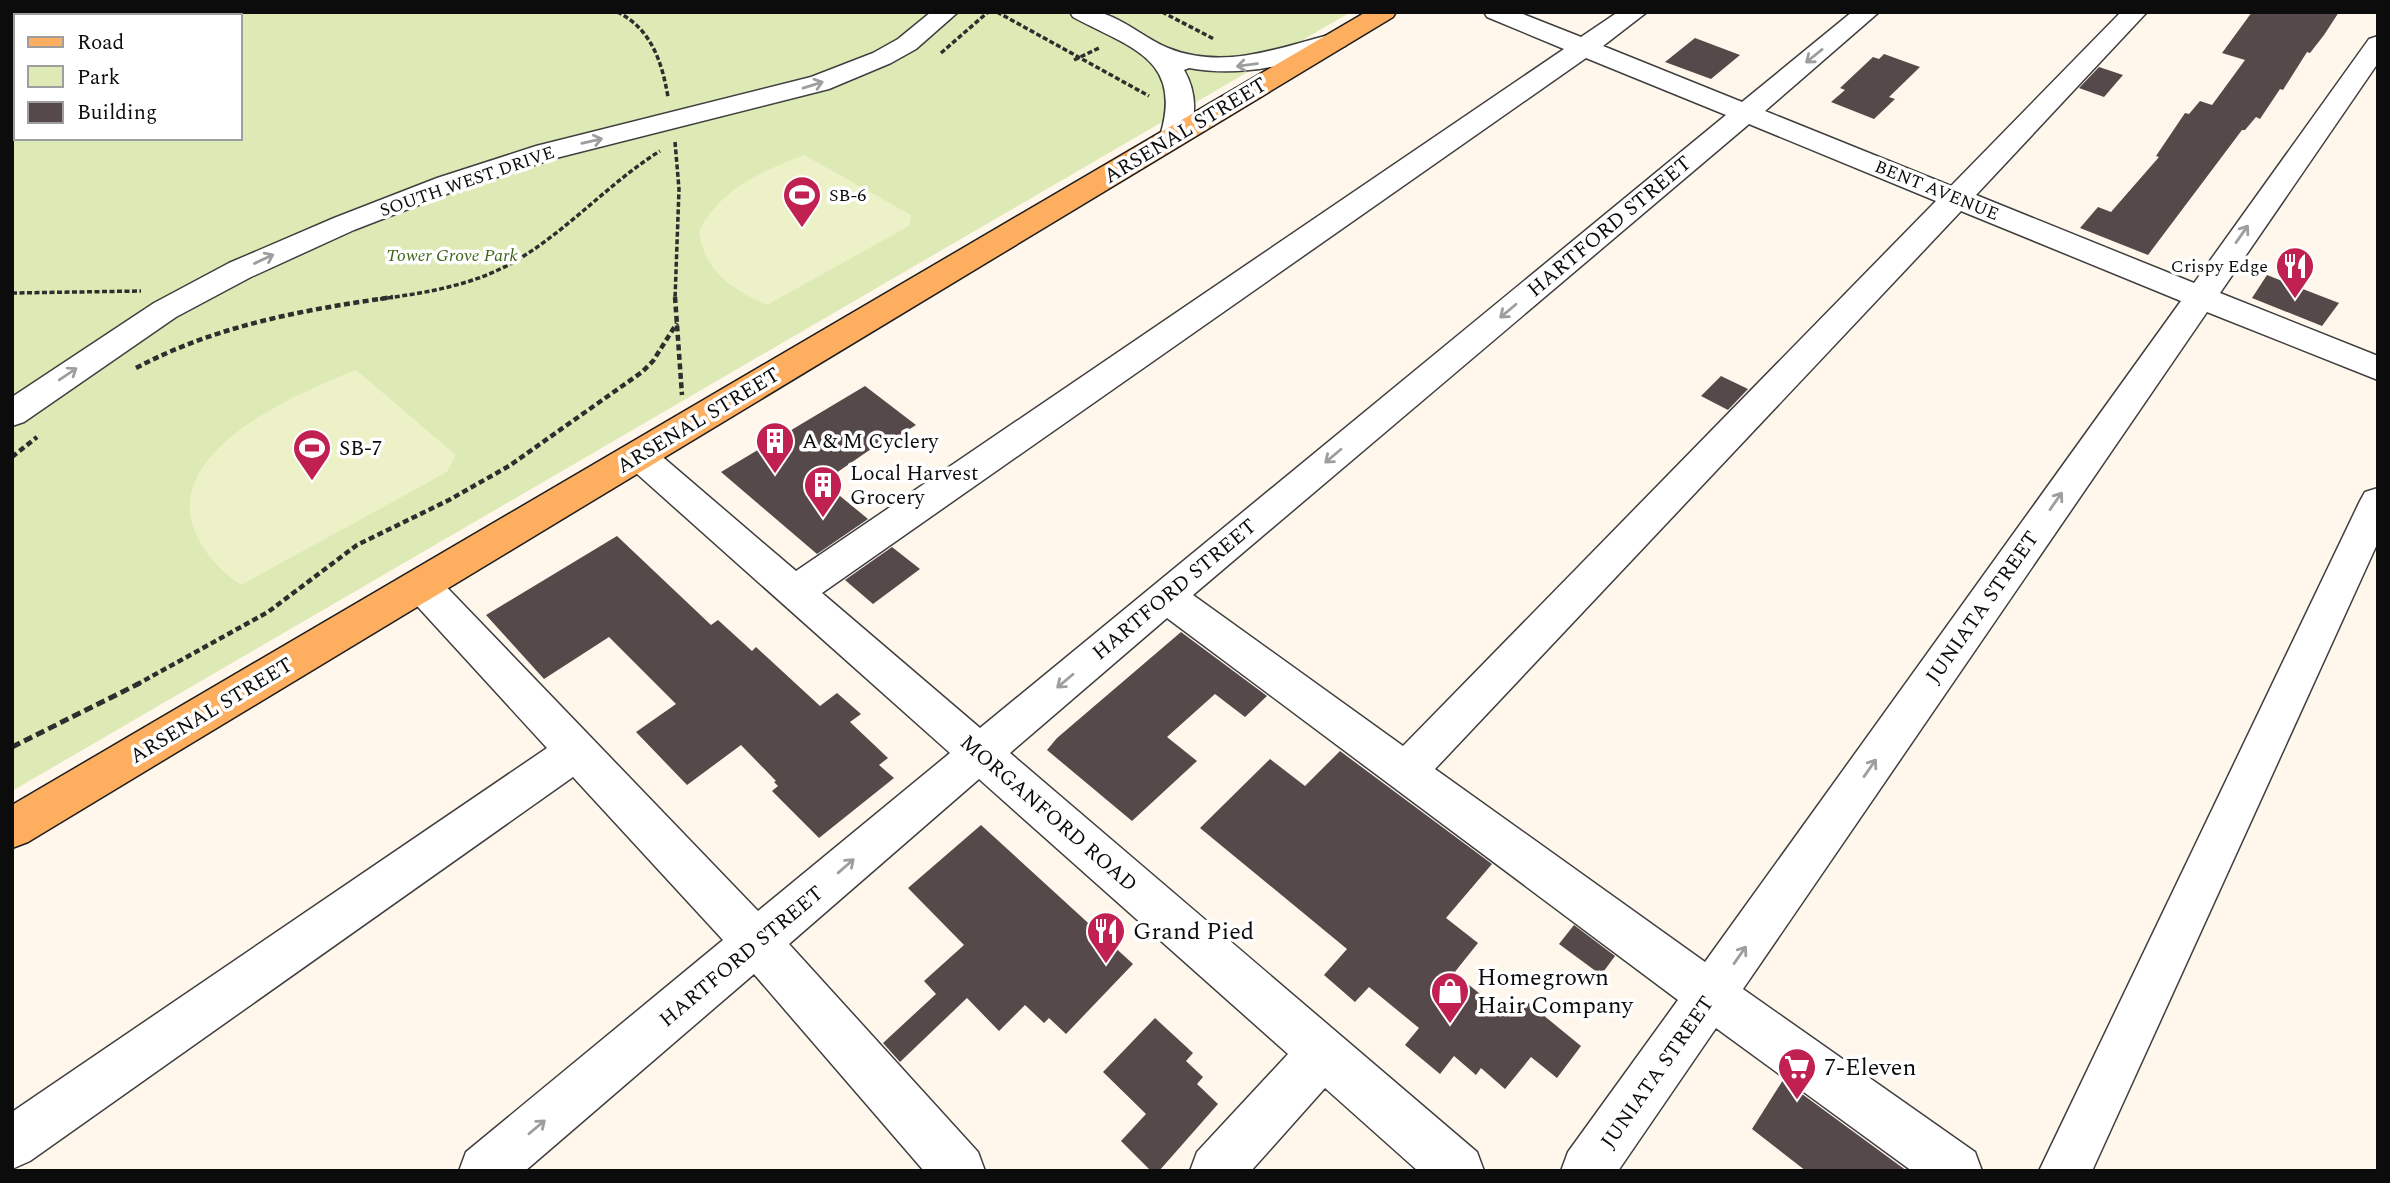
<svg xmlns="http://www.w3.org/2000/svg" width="2390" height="1183" viewBox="0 0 2390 1183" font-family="Spectral,serif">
<rect width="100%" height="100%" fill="#fff6ec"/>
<path fill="#deeab5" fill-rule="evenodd" d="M12,12H1351L12,791ZM16,16H240V138H16Z"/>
<g fill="#edf1c7">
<path d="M804,155L911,215L909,226L767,305C731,289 704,271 699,231C721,188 761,172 804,155Z"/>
<path d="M356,370L456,455L447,472L241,585C222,572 209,559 198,538C154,454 297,393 356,370Z"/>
</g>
<g fill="#554a49">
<polygon points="2252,12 2339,12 2324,35 2310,53 2307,52 2283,90 2280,89 2260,119 2256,117 2245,130 2242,130 2148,255 2080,228 2098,207 2111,212 2159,157 2156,156 2185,113 2189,114 2200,101 2212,105 2245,60 2222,53"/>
<polygon points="1695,38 1740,55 1711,79 1665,62"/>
<polygon points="1884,54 1920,67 1889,97 1895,99 1874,119 1831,102 1845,90 1840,88 1873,57 1879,59"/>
<polygon points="2099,67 2123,75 2104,97 2079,88"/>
<polygon points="2267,275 2339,303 2322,326 2252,298"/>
<polygon points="1721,376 1748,389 1728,410 1701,396"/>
<polygon points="865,386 916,425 877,450 874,447 823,482 868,519 817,554 721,472"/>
<polygon points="617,536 711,625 718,620 752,651 756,647 820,706 837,693 861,714 850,722 888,758 879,765 894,778 819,838 772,791 778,786 774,782 776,781 741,745 687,785 636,732 676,704 609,637 544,679 486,615"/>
<polygon points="892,547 920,569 873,604 845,580"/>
<polygon points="1181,632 1267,696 1245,717 1215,694 1167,737 1197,761 1132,821 1047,750 1057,738"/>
<polygon points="1340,751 1492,864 1446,918 1478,943 1454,973 1504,1013 1509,1006 1517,1013 1526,1001 1581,1046 1557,1078 1531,1057 1505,1089 1481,1068 1476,1075 1454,1056 1440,1074 1405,1045 1419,1028 1369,987 1355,1002 1324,975 1347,949 1200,828 1270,759 1305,786"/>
<polygon points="981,825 1133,964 1066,1034 1049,1018 1044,1023 1025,1005 999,1031 967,998 900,1062 883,1043 936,994 924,981 964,945 908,888"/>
<polygon points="1574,925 1615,956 1601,975 1559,944"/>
<polygon points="1155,1018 1193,1053 1186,1061 1203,1077 1197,1084 1218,1104 1159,1171 1151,1171 1121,1141 1146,1114 1103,1072"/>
<polygon points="1783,1080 1907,1171 1806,1171 1752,1129"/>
</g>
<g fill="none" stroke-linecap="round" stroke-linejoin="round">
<defs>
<g id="minor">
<polygon points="931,12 958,12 916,49 891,63 829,89 556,158 457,190 354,230 251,277 176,317 24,422 12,426 12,397 154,303 229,263 334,218 437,178 536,146 811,77 873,53 898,39"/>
<path d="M1070,12C1080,12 1093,10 1102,13C1125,20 1146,39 1168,48C1225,71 1281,47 1336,33L1345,36L1349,41L1345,46C1293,64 1244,78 1189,68L1184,70C1197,92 1198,121 1184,142L1174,144L1164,142L1160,136C1184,58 1130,48 1073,17Z"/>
<path d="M1484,12H1518L1581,37L1618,12H1647L1603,46L1742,102L1852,12H1879L1765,111L1951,186L2121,12H2147L1976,195L2194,283L2369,39L2378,36V63L2220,293L2378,356V380L2207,312L1743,989L1975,1152L1982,1171H1912L1716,1028L1618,1171H1561L1568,1152L1678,1000L1167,618L1010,753L1477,1152L1484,1171H1418L1325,1088L1251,1171H1190L1197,1152L1288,1054L979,779L789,944L978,1152L985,1171H924L754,974L525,1171H459L466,1152L723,940L573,777L30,1161L12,1169V1112L547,748L407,595L402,585L407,575L421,570L435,575L758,911L950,753L627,465L621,456L627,447L639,443L651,447L796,571L1564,49L1487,17ZM1586,58L1726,115L980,728L822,593ZM1749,124L1936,201L1403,746L1193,595ZM1961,211L2181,301L1705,962L1435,769Z"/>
<polygon points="2378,488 2378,542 2092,1171 2039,1171 2360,501 2365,492"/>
</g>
<polygon id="major" points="1366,12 1396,12 1393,17 28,842 12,848 12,805"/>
</defs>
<use href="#minor" stroke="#3f3f3f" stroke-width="3"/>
<use href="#major" stroke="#1d1d1d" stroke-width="3"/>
<g stroke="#2e2e2e" stroke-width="3.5" stroke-dasharray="5 2.5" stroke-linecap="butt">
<path d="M617,12C651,28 662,62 668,97"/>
<polyline points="997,12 1149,96"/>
<polyline points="1162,12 1214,39"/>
<polyline points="88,16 106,12"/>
<polyline points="12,28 16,28"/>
<polyline points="941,53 988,12"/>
<polyline points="1074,60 1099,48"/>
<polyline points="675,142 679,189 675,299"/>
<polyline points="12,293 141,291"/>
<path d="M380,299C424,293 470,286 510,264C565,234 607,184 660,151"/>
</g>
<g stroke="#2e2e2e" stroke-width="4.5" stroke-dasharray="6 3.5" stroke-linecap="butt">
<polyline points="675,297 682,395"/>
<path d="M136,368C217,325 303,310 393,297"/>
<polyline points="12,457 37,437"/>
<polyline points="136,685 268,612 357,545 449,500 509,466 642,372 653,361 677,323"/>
</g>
<polyline stroke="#2e2e2e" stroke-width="5" stroke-dasharray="9 4.5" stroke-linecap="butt" points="12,747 140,683"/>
<use href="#minor" fill="#fff" fill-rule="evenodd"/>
<use href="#major" fill="#fdae5e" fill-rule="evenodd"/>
</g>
<defs><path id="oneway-shaft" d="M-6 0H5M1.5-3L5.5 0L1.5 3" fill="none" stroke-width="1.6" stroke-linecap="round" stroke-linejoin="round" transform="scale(1.75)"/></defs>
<g stroke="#9e9e9e">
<use href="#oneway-shaft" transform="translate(1814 56) rotate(141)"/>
<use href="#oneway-shaft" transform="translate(1247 65) rotate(173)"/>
<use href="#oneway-shaft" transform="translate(813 85) rotate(-17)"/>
<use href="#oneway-shaft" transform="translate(592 141) rotate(-13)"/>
<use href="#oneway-shaft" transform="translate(2242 234) rotate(-55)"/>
<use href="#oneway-shaft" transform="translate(264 259) rotate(-25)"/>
<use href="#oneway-shaft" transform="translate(1508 311) rotate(140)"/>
<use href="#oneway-shaft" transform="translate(68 374) rotate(-34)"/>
<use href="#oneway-shaft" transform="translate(1333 456) rotate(140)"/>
<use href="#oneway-shaft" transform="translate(2056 501) rotate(-55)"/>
<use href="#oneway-shaft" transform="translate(1065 681) rotate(140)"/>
<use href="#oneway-shaft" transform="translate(1870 768) rotate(-55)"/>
<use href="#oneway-shaft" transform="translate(846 866) rotate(-41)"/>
<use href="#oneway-shaft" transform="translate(1740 955) rotate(-55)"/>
<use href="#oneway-shaft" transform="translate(537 1127) rotate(-40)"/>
</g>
<defs>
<symbol id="stadium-pin" viewBox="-11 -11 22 30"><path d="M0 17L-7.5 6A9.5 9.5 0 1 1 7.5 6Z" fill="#c02151" stroke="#fff"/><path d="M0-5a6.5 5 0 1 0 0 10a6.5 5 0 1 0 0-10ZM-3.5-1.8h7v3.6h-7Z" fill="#fff"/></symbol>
<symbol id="restaurant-pin" viewBox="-11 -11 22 30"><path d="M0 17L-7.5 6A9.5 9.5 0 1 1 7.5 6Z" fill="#c02151" stroke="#fff"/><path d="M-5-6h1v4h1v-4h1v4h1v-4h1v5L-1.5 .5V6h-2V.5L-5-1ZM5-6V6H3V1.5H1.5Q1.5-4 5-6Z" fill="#fff"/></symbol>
<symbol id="building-pin" viewBox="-11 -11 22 30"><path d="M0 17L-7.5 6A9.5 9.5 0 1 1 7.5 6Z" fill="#c02151" stroke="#fff"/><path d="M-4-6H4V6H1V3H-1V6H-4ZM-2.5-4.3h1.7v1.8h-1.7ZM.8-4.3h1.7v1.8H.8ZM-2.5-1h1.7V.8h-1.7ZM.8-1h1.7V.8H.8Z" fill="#fff"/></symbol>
<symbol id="shop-pin" viewBox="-11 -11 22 30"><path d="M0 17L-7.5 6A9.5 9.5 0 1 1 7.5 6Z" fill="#c02151" stroke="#fff"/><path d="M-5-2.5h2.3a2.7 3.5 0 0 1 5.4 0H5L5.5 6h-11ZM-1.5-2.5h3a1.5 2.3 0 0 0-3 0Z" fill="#fff"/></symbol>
<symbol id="supermarket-pin" viewBox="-11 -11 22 30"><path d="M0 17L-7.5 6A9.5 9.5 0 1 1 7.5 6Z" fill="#c02151" stroke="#fff"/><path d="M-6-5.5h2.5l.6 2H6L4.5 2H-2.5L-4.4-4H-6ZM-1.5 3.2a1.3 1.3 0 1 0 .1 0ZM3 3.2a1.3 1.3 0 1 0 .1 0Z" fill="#fff"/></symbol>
</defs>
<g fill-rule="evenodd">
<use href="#stadium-pin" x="780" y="173" width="44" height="60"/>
<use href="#restaurant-pin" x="2273" y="244" width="44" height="60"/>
<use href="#building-pin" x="753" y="419" width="44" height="60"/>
<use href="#stadium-pin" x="290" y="426" width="44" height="60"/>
<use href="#building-pin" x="801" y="463" width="44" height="60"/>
<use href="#restaurant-pin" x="1084" y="909" width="44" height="60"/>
<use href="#shop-pin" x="1428" y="969" width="44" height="60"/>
<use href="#supermarket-pin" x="1775" y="1045" width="44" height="60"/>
</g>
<g text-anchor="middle" stroke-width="7" stroke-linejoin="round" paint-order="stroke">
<g font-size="18" fill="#0c0c0c" stroke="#fff">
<text transform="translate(467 181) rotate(-19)" y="6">SOUTH WEST DRIVE</text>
<text transform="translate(1937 190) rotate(22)" y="6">BENT AVENUE</text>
</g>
<g font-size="18" fill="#0c0c0c" stroke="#fff" text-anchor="start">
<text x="829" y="201">SB-6</text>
<text x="2268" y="272" text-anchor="end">Crispy Edge</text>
</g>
<g font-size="18" font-style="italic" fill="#3e661b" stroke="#fff">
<text x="452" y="261">Tower Grove Park</text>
</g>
<g font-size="21" fill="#0c0c0c" stroke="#fff">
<text transform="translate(1185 130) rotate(-31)" y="7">ARSENAL STREET</text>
<text transform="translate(1609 226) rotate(-40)" y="7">HARTFORD STREET</text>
<text transform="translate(698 420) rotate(-31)" y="7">ARSENAL STREET</text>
<text transform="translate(1174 589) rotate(-40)" y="7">HARTFORD STREET</text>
<text transform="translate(1982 607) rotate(-55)" y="7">JUNIATA STREET</text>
<text transform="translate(211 710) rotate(-31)" y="7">ARSENAL STREET</text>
<text transform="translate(1049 813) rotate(41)" y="7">MORGANFORD ROAD</text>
<text transform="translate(741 956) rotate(-40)" y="7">HARTFORD STREET</text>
<text transform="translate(1657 1072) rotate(-55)" y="7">JUNIATA STREET</text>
</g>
<g font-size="21" fill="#0c0c0c" stroke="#fff" text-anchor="start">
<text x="802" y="448">A &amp; M Cyclery</text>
<text x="339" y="455">SB-7</text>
<text x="850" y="480">Local Harvest<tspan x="850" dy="24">Grocery</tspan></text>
</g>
<g font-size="24" fill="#0c0c0c" stroke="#fff" text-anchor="start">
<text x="1133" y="939">Grand Pied</text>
<text x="1477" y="985">Homegrown<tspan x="1477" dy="28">Hair Company</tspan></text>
<text x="1824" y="1075">7-Eleven</text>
</g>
</g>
<rect width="2390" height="1183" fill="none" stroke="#0c0c0c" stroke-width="28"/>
<rect x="14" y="14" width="228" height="126" fill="#ffffff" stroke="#9e9e9e" stroke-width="2"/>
<rect x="28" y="37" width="35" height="10" fill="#fdae5e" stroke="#9e9e9e" stroke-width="2"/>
<text x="77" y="49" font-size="21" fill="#0c0c0c">Road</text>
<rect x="28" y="66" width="35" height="21" fill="#deeab5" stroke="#9e9e9e" stroke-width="2"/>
<text x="77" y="84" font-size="21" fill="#0c0c0c">Park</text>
<rect x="28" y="102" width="35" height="21" fill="#554a49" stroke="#9e9e9e" stroke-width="2"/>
<text x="77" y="119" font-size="21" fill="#0c0c0c">Building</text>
</svg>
